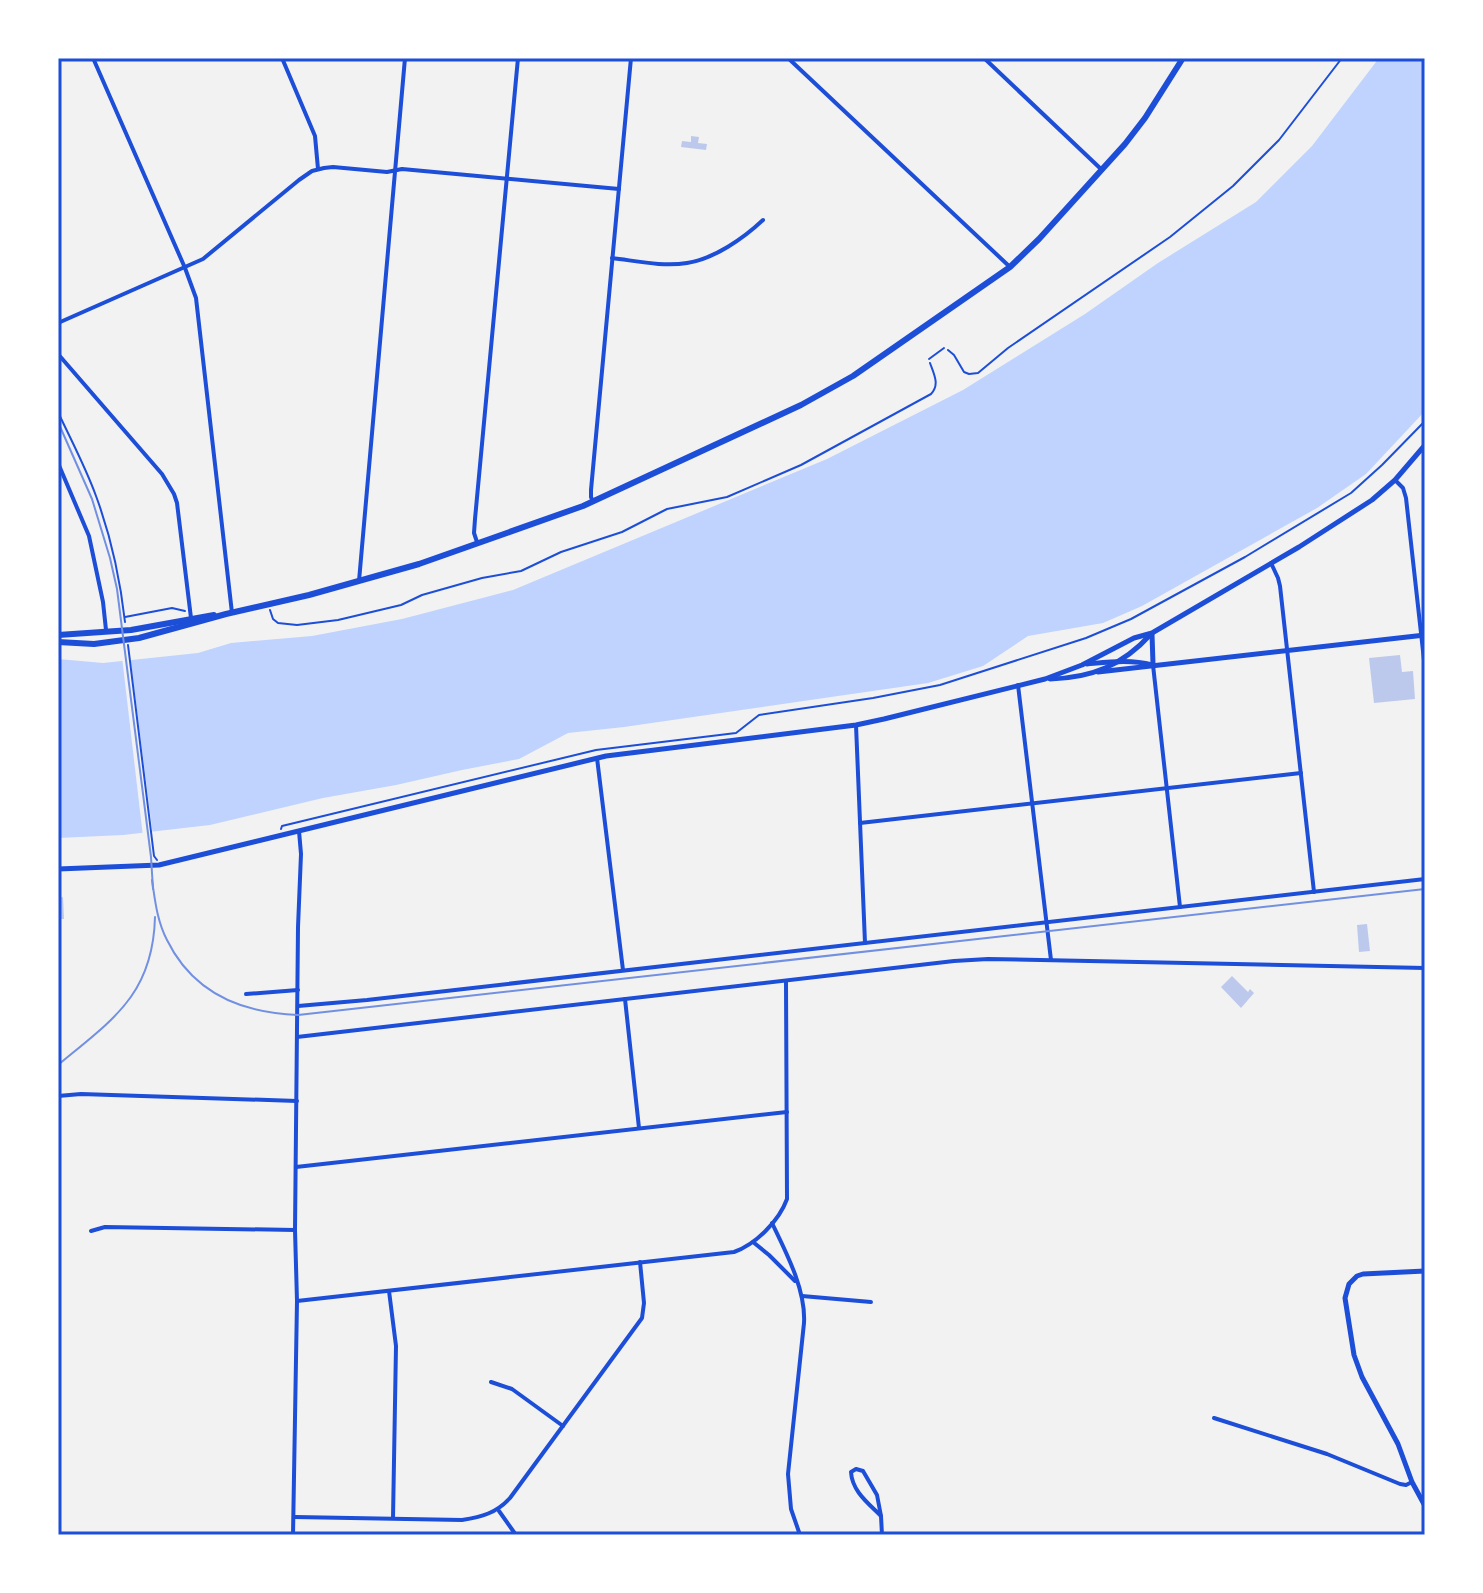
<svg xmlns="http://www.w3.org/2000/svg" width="1483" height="1593" viewBox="0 0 1483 1593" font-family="Inter,sans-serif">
<rect width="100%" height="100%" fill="#f2f2f2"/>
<polygon fill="#bfd3fe" points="1379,58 1425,58 1425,411 1366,474 1317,508 1142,606 1103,623 1028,636 983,666 928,683 624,727 568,733 519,759 462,770 396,785 323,798 210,825 123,835 58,838 58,659 103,663 198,653 231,643 312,636 402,619 513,590 827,459 963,390 1085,314 1158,263 1256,202 1312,146"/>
<polygon fill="#f2f2f2" points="130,656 153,836 143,837 122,657"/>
<g fill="#bdc9ec">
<polygon points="691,136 699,137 698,143 707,144 706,150 681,147 682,141 691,142"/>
<polygon points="1400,655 1402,672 1413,671 1415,699 1374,703 1369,658"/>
<polygon points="63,897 64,919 58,919 58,898"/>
<polygon points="1367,924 1370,951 1359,952 1357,925"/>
<polygon points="1232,976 1248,992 1250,989 1254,993 1241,1008 1221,987"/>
</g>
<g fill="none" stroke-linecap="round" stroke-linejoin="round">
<g stroke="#1d4ed8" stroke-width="2">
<polyline points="948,350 954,355 964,372 969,374 978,373 1008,348 1170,237 1233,186 1279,140 1342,58"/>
<path d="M58,412C71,440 86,468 96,496C112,539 120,578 125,622"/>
<path d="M270,610L273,619L278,623L297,625L338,620L401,605L422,595L482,578L521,571L561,552L622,532L667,509L727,497L801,465L931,394C940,385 934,374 930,363"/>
<polyline points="125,617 172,608 185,611"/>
<polyline points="128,645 154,856 157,860"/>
<polyline points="281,829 282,826 596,750 736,733 759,715 873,698 940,685 1086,638 1131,619 1245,557 1351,493 1382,465 1425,421"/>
</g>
<polyline stroke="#1d4ed8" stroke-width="2" points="929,359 944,348"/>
<g stroke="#1d4ed8" stroke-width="4">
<polyline points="93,58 185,268 196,298 232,613"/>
<polyline points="282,58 315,136 318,169"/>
<polyline points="788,58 1010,267"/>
<polyline points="984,58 1102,170"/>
<path d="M612,258C637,261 663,267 687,263C714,259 744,238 763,220"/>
<polyline points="58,323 203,259 299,180 312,171 324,168 333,167 387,172 402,169 619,189"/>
<polyline points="58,354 162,474 174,494 177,503 191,618"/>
<polyline points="58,463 89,536 103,602 106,630"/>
<polyline points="1395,480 1403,488 1406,498 1425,669"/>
<polyline points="593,502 591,497 591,490 631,58"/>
<polyline points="477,542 474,533 475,519 518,58"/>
<polyline points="1271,563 1278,578 1280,586 1314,892"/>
<polyline points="359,581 405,58"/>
<polyline points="1153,665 1180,907"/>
<polyline points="1018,685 1051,960"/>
<polyline points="856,725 865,943"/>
<polyline points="597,758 623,970"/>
<polyline points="860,823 1301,773"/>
<polyline points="246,994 298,990"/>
<polyline points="625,999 639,1128"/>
<polyline points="298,1006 367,1000 1425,879"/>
<polyline points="297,1037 954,961 988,959 1425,968"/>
<polyline points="58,1096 81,1094 297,1101"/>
<polyline points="296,1167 787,1112"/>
<path d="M772,1223C786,1252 806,1290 804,1323L788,1474L791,1509L800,1535"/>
<polyline points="91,1231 105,1227 295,1230"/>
<polyline points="753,1242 769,1255 795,1281"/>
<polyline points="389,1291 396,1346 393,1518"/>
<polyline points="802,1296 871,1302"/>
<path d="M297,1301L734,1252C756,1244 779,1221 787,1199L786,982"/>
<polyline points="491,1382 512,1389 563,1426"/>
<polyline points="1214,1418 1327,1454 1400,1484 1406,1485 1412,1482"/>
<path d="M856,1469L863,1471L877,1495L881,1516C868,1503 852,1491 851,1472Z"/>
<polyline points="499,1511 516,1535"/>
<polyline points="881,1516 882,1535"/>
<path d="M295,1517L462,1520C482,1517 496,1513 510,1498L642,1318L644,1303L640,1262"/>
<polyline points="293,1535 297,1301 295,1230 298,927 301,854 299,831"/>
</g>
<polyline stroke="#1d4ed8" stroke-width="5" points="1425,1271 1363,1274 1357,1276 1349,1284 1345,1298 1354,1355 1362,1377 1398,1444 1412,1482 1425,1506"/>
<g stroke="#1d4ed8" stroke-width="5">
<polyline points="1152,634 1153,664"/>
<path d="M1087,664C1109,662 1131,659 1152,665"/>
<polyline points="1098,672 1425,635"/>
<path d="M1050,679C1092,678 1123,665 1151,634"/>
<polyline points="58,869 159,865 606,756 856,725 884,719 1045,679 1082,665 1134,638 1152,633 1299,547 1372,500 1395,480 1425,445"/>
</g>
<g stroke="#1d4ed8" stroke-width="6">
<polyline points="58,635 131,630 214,615"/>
<polyline points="58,642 94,644 139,638 226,614 309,595 419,564 583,506 801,405 853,376 1010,267 1039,239 1125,144 1145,118 1183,58"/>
</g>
<g stroke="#7290e2" stroke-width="2">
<polyline points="58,422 92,499 110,558 117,589 151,857 153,889"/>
<path d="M152,880C155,900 157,921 167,940C193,993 241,1013 298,1015L1425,889"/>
<path d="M58,1065C112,1020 153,995 155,917"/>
</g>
</g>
<rect width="1483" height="1593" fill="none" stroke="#ffffff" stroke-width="120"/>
<rect x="60" y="60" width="1363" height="1473" fill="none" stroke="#1d4ed8" stroke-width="3"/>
</svg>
